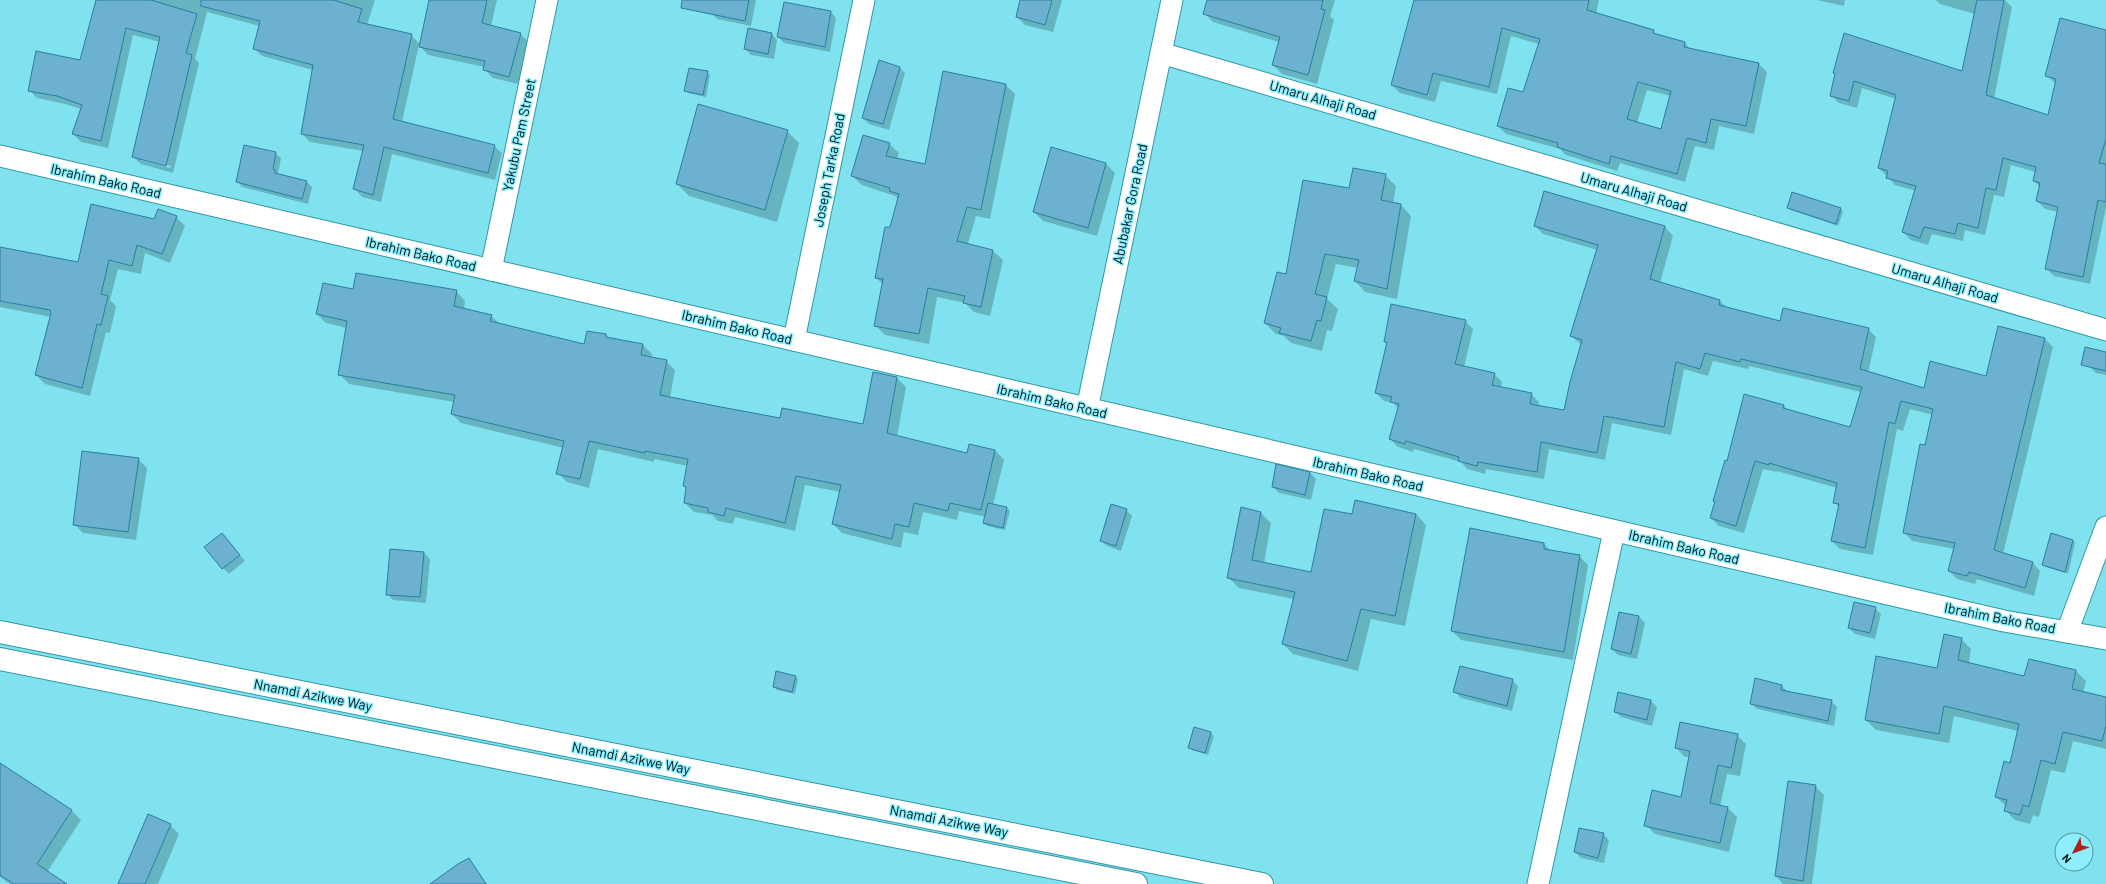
<svg xmlns="http://www.w3.org/2000/svg" width="2106" height="884" viewBox="0 0 2106 884" font-family="Barlow,sans-serif">
<rect width="100%" height="100%" fill="#80e2ef"/>
<g fill="#0003" fill-rule="evenodd">
<path d="M97,0H375L367,25L411,35L420,44L430,0H497L491,26L520,34L529,42L518,84L493,78L484,69L485,67L428,55L419,45L402,122L494,146L502,153L495,180L392,154L381,202L362,197L355,189L363,151L310,142L302,134L313,70L262,56L254,48L260,26L207,12L195,59L199,63L173,173L141,164L133,157L160,42L133,35L108,148L81,142L73,134L81,109L65,104L37,98L29,90L81,62ZM141,158L171,166L170,168L141,160Z"/>
<polygon points="713,0 756,0 751,26 717,19 711,13"/>
<polygon points="1021,0 1062,0 1053,32 1025,25 1017,17"/>
<polygon points="1208,0 1335,0 1330,16 1334,20 1317,84 1282,74 1273,65 1279,42 1213,22 1204,13"/>
<path d="M1415,0H1599L1596,14L1653,31L1657,35L1685,43L1691,50L1759,64L1767,72L1754,134L1719,126L1714,150L1695,146L1685,182L1620,163L1617,171L1566,155L1560,149L1506,134L1498,126L1524,93L1539,44L1511,36L1497,94L1441,81L1435,102L1400,93L1392,85ZM1647,90L1671,96L1661,130L1637,123Z"/>
<polygon points="1817,0 1845,0 1844,6"/>
<polygon points="1936,0 2005,0 2012,7 1994,99 2049,116 2056,84 2047,76 2106,30 2106,207 2090,284 2054,276 2046,268 2058,212 2045,209 2037,201 2040,187 2034,181 2036,172 2011,165 2004,197 1994,195 1985,235 1965,230 1963,241 1932,234 1928,245 1911,240 1903,232 1916,191 1895,185 1879,168 1896,99 1862,88 1857,108 1839,103 1831,95 1836,74 1834,72 1963,72 1975,14 1940,4"/>
<polygon points="831,12 836,18 830,52 784,43 778,37"/>
<polygon points="772,34 777,40 774,59 751,55 745,49"/>
<polygon points="899,67 905,73 889,130 869,124 863,118"/>
<polygon points="707,72 710,75 706,97 688,93 686,91"/>
<polygon points="1006,85 1015,94 990,219 976,216 968,244 993,251 1003,260 990,316 974,312 965,303 937,297 929,344 885,335 875,325 883,284 876,278 899,200 895,196 862,185 852,176 889,144 899,153 897,159 926,165"/>
<polygon points="787,131 799,143 777,222 689,196 677,184"/>
<polygon points="1052,148 1106,164 1115,173 1097,236 1043,221 1034,212"/>
<polygon points="275,153 281,158 278,174 306,181 312,187 308,204 242,187 237,181"/>
<polygon points="1385,175 1396,186 1393,204 1401,205 1411,216 1397,299 1365,292 1355,281 1358,268 1336,264 1327,299 1338,309 1332,331 1327,330 1322,351 1291,343 1284,336 1276,334 1265,323 1287,275 1350,190"/>
<polygon points="1544,192 1665,227 1673,236 1660,283 1719,300 1727,308 1781,322 1868,329 1876,337 1868,373 1924,389 1987,377 2045,339 2053,347 2003,554 2032,562 2040,571 2034,596 1977,579 1975,584 1957,579 1949,571 1955,549 1912,541 1904,532 1933,415 1910,409 1903,431 1897,429 1873,555 1840,549 1832,541 1839,507 1834,502 1837,488 1777,471 1777,472 1763,469 1744,533 1719,526 1711,518 1716,502 1714,501 1728,462 1745,396 1784,406 1788,410 1851,429 1861,392 1749,366 1748,369 1713,361 1708,376 1684,369 1671,435 1612,423 1605,460 1549,449 1544,479 1486,469 1485,474 1467,469 1461,462 1414,449 1413,452 1398,447 1390,439 1399,409 1393,403 1384,401 1376,393 1387,344 1385,341 1465,321 1473,329 1464,367 1494,374 1502,382 1501,388 1531,394 1539,402 1538,407 1565,411 1582,345 1571,336 1597,250 1543,234 1535,226"/>
<polygon points="1788,208 1840,209 1843,212 1838,226 1791,210"/>
<polygon points="176,217 185,226 170,263 145,253 141,274 118,269 110,300 116,306 110,333 106,332 90,396 45,384 36,375 51,317 0,307 0,248 79,263 154,220"/>
<polygon points="354,291 456,291 465,301 464,309 491,316 500,324 585,345 606,335 608,338 643,345 652,354 651,358 666,361 675,370 670,398 781,419 864,425 874,373 897,378 906,387 897,437 968,454 995,450 1004,460 993,505 1007,508 1010,511 1005,530 987,526 984,523 986,517 959,511 957,520 923,512 918,535 904,532 901,548 842,533 833,524 840,492 805,485 795,531 735,517 733,524 718,521 712,515 694,512 685,503 687,489 684,486 688,466 654,459 654,462 598,449 589,488 567,482 558,473 564,448 461,423 452,414 454,402 349,384 339,374 347,328 326,323 317,314"/>
<polygon points="2106,353 2106,375 2096,373 2090,367"/>
<polygon points="138,459 147,468 136,540 83,533 74,524"/>
<polygon points="1277,466 1310,473 1316,479 1311,500 1279,493 1273,487"/>
<polygon points="1242,509 1261,513 1271,523 1264,564 1312,574 1353,516 1416,514 1426,525 1405,626 1371,619 1358,671 1293,654 1283,644 1294,599 1239,588 1228,577"/>
<polygon points="1126,510 1132,516 1121,551 1107,546 1101,541"/>
<polygon points="1470,530 1544,544 1551,551 1579,556 1588,565 1573,660 1461,640 1452,631"/>
<polygon points="227,540 245,561 229,574 223,568"/>
<polygon points="2073,540 2075,543 2068,574 2046,567 2043,564"/>
<polygon points="424,553 430,559 426,603 393,600 387,594"/>
<polygon points="1875,608 1881,614 1875,639 1855,634 1849,628"/>
<polygon points="1639,617 1645,623 1637,659 1618,655 1612,649"/>
<polygon points="1961,639 1971,649 1969,663 2025,678 2076,671 2086,681 2083,693 2106,698 2106,749 2073,741 2065,773 2051,770 2039,817 2033,815 2030,824 2015,820 2005,810 2006,806 1996,797 2011,764 2018,731 1954,716 1949,743 1876,730 1866,720 1938,669"/>
<polygon points="795,677 798,679 795,694 777,690 774,687"/>
<polygon points="1512,680 1518,686 1512,711 1461,698 1455,692"/>
<polygon points="1756,680 1782,686 1788,692 1831,701 1837,707 1834,726 1757,709 1751,703"/>
<polygon points="1619,693 1651,701 1657,707 1652,726 1621,717 1615,711"/>
<polygon points="1195,729 1211,733 1214,736 1208,755 1192,750 1190,747"/>
<polygon points="1737,735 1746,744 1740,776 1727,774 1720,807 1728,808 1737,817 1729,852 1655,834 1646,825 1681,798 1689,757 1685,757 1676,748"/>
<polygon points="0,764 72,811 81,820 47,872 62,884 10,884 0,877"/>
<polygon points="1789,782 1815,786 1824,795 1812,884 1783,884 1776,876"/>
<polygon points="170,825 179,834 158,884 119,884"/>
<polygon points="1603,834 1609,840 1604,863 1581,858 1575,852"/>
<polygon points="469,859 487,884 439,884"/>
</g>
<g fill="#6cb2d0" stroke="#287fa0" fill-rule="evenodd">
<polygon points="96,0 151,0 197,14 186,53 192,55 166,166 132,157 160,37 126,28 101,141 72,134 82,105 57,96 28,91 36,51 80,60"/>
<polygon points="201,0 334,0 362,9 358,22 412,34 393,119 495,145 488,173 384,147 373,195 353,189 364,145 301,134 313,65 253,49 260,21 201,6"/>
<polygon points="429,0 487,0 482,23 521,33 509,77 483,70 485,61 419,47"/>
<polygon points="682,0 749,0 745,21 681,8"/>
<polygon points="1020,0 1052,0 1045,25 1016,17"/>
<polygon points="1207,0 1323,0 1321,9 1325,10 1308,75 1272,65 1280,37 1203,14"/>
<path d="M1414,0H1589L1587,10L1654,30L1653,33L1685,42L1684,47L1759,63L1746,126L1711,119L1706,143L1687,138L1677,174L1611,156L1609,164L1557,147L1558,143L1497,126L1508,88L1523,92L1540,39L1502,28L1489,87L1433,73L1427,95L1391,85ZM1638,82L1671,91L1661,129L1627,119Z"/>
<polygon points="1977,0 2004,0 1986,95 2048,115 2056,79 2045,76 2060,18 2106,30 2106,139 2099,163 2106,164 2106,202 2098,200 2083,277 2045,269 2058,207 2036,201 2040,183 2033,181 2036,167 2003,158 1996,190 1986,188 1978,228 1958,223 1955,234 1924,227 1920,238 1902,232 1916,186 1886,178 1888,171 1878,168 1896,95 1854,81 1849,101 1830,96 1835,73 1833,73 1844,33 1962,71"/>
<polygon points="784,2 831,11 825,47 777,37"/>
<polygon points="748,28 772,33 768,54 744,49"/>
<polygon points="879,60 900,67 883,124 862,118"/>
<polygon points="689,68 708,71 703,95 684,91"/>
<polygon points="943,71 1006,84 981,210 967,207 957,241 993,250 981,307 963,303 965,296 928,288 919,334 874,326 883,279 875,278 885,227 890,227 899,194 889,191 890,188 851,176 863,135 890,143 886,156 925,164"/>
<polygon points="698,104 788,130 765,210 676,184"/>
<polygon points="244,145 276,152 273,169 275,170 275,173 307,181 302,199 236,182"/>
<polygon points="1051,147 1106,163 1088,228 1033,212"/>
<polygon points="1353,168 1386,174 1381,200 1401,204 1387,289 1354,281 1359,260 1325,254 1315,294 1327,297 1321,321 1317,320 1311,341 1279,333 1281,328 1264,323 1277,272 1286,274 1303,180 1349,188"/>
<polygon points="1544,191 1665,226 1650,279 1720,300 1719,305 1780,321 1783,308 1869,328 1860,369 1924,388 1930,361 1986,376 1998,326 2045,338 1994,550 2033,562 2025,588 1969,572 1967,576 1948,571 1955,543 1903,533 1920,444 1925,445 1933,409 1901,401 1895,424 1889,422 1865,548 1831,541 1839,504 1833,503 1837,483 1769,463 1769,465 1755,461 1736,526 1710,518 1715,501 1713,501 1725,460 1727,461 1744,394 1784,405 1783,408 1850,427 1862,387 1741,359 1740,362 1705,353 1700,369 1676,362 1664,427 1604,416 1597,453 1541,442 1537,472 1478,462 1477,466 1458,461 1459,457 1406,441 1405,444 1389,439 1399,404 1390,402 1392,397 1375,393 1387,342 1384,342 1391,304 1466,320 1455,364 1495,373 1492,385 1532,393 1530,404 1564,410 1570,382 1582,340 1570,336 1598,245 1534,226"/>
<polygon points="1792,192 1841,208 1836,224 1787,208"/>
<polygon points="91,204 154,219 158,209 177,216 162,254 137,245 132,266 109,260 101,294 108,296 101,325 97,324 82,388 35,375 51,313 50,310 0,301 0,247 78,262"/>
<polygon points="356,273 457,290 454,306 492,315 490,321 584,344 587,331 606,334 606,337 643,344 641,355 667,360 660,395 721,407 780,418 782,408 863,424 873,372 897,377 887,433 967,453 969,444 995,450 981,510 950,503 948,511 914,503 909,527 895,524 892,539 832,524 841,485 796,476 785,523 726,508 724,516 708,512 708,508 684,503 686,487 683,486 688,459 645,451 645,453 589,441 580,479 556,474 564,441 451,414 455,395 338,375 347,321 316,314 323,283 353,289"/>
<polygon points="2085,347 2106,352 2106,371 2081,365"/>
<polygon points="82,451 139,458 128,532 73,525"/>
<polygon points="1276,464 1310,472 1305,495 1272,487"/>
<polygon points="1355,500 1416,514 1395,616 1361,609 1347,661 1282,644 1295,592 1227,578 1241,507 1261,512 1252,560 1311,572 1324,509 1352,514"/>
<polygon points="988,503 1007,507 1003,528 983,523"/>
<polygon points="1111,504 1127,509 1116,546 1100,541"/>
<polygon points="1470,528 1544,543 1544,549 1580,555 1564,652 1451,631"/>
<polygon points="222,533 240,555 222,569 204,547"/>
<polygon points="2051,533 2073,540 2065,572 2042,565"/>
<polygon points="390,549 424,552 420,597 386,595"/>
<polygon points="1854,602 1876,607 1870,633 1848,628"/>
<polygon points="1619,612 1639,616 1631,654 1611,649"/>
<polygon points="1944,634 1962,638 1958,660 2024,676 2029,659 2076,670 2072,689 2106,697 2106,726 2102,741 2063,732 2055,764 2041,760 2029,807 2023,805 2020,815 2004,811 2007,800 1995,797 2004,761 2010,763 2019,724 1944,706 1939,734 1865,720 1876,656 1937,668"/>
<polygon points="1460,666 1513,679 1507,706 1453,692"/>
<polygon points="776,671 796,676 792,692 773,687"/>
<polygon points="1755,678 1782,685 1781,690 1832,700 1828,721 1750,704"/>
<polygon points="1618,692 1651,700 1647,720 1614,712"/>
<polygon points="1680,722 1738,734 1731,768 1718,765 1710,803 1728,807 1720,843 1644,826 1652,790 1681,797 1690,751 1675,748"/>
<polygon points="1194,727 1211,732 1205,753 1188,748"/>
<polygon points="0,763 72,810 37,864 67,884 14,884 0,875"/>
<polygon points="1788,781 1816,785 1803,881 1775,876"/>
<polygon points="148,814 171,824 145,884 118,884"/>
<polygon points="1579,828 1604,833 1598,858 1574,852"/>
<polygon points="469,858 486,884 430,884 458,864"/>
</g>
<g fill="none" stroke-linecap="round" stroke-linejoin="round">
<defs>
<g id="street">
<polyline points="1161,53 2106,330"/>
<polyline points="0,156 2004,621 2106,639"/>
<polyline points="491,270 547,0"/>
<polyline points="794,340 864,0"/>
<polyline points="1087,409 1172,0"/>
<polyline points="2067,632 2106,527"/>
<polyline points="1538,884 1614,531"/>
</g>
<g id="highway">
<polyline points="0,632 1262,884"/>
<polyline points="0,659 1136,884"/>
</g>
</defs>
<use href="#street" stroke="#2f98a5" stroke-width="23"/>
<use href="#highway" stroke="#2f98a5" stroke-width="24"/>
<use href="#street" stroke="#fff" stroke-width="21"/>
<use href="#highway" stroke="#fff" stroke-width="22"/>
</g>
<g text-anchor="middle" stroke-width="3" stroke-linejoin="round" paint-order="stroke">
<g font-size="14" fill="#021518" stroke="#8deffd">
<text transform="translate(1323 100) rotate(16)" y="5">Umaru Alhaji Road</text>
<text transform="translate(519 135) rotate(-78)" y="5">Yakubu Pam Street</text>
<text transform="translate(829 170) rotate(-79)" y="5">Joseph Tarka Road</text>
<text transform="translate(106 181) rotate(13)" y="5">Ibrahim Bako Road</text>
<text transform="translate(1634 192) rotate(16)" y="5">Umaru Alhaji Road</text>
<text transform="translate(1130 204) rotate(-78)" y="5">Abubakar Gora Road</text>
<text transform="translate(421 254) rotate(13)" y="5">Ibrahim Bako Road</text>
<text transform="translate(1945 283) rotate(16)" y="5">Umaru Alhaji Road</text>
<text transform="translate(737 327) rotate(13)" y="5">Ibrahim Bako Road</text>
<text transform="translate(1052 401) rotate(13)" y="5">Ibrahim Bako Road</text>
<text transform="translate(1368 474) rotate(13)" y="5">Ibrahim Bako Road</text>
<text transform="translate(1684 547) rotate(13)" y="5">Ibrahim Bako Road</text>
<text transform="translate(2000 618) rotate(11)" y="5">Ibrahim Bako Road</text>
<text transform="translate(313 695) rotate(11)" y="5">Nnamdi Azikwe Way</text>
<text transform="translate(631 758) rotate(11)" y="5">Nnamdi Azikwe Way</text>
<text transform="translate(949 821) rotate(11)" y="5">Nnamdi Azikwe Way</text>
</g>
</g>
<g transform="translate(2074 852) rotate(228)"><circle r="19" fill="#8deffd" stroke="#5598a1"/>
<path d="M0-3L7 15L0 10L-7 15Z" fill="#af1e1f"/>
<text y="-6" font-size="11" font-weight="bold" text-anchor="middle" fill="#021518">N</text>
</g>
</svg>
